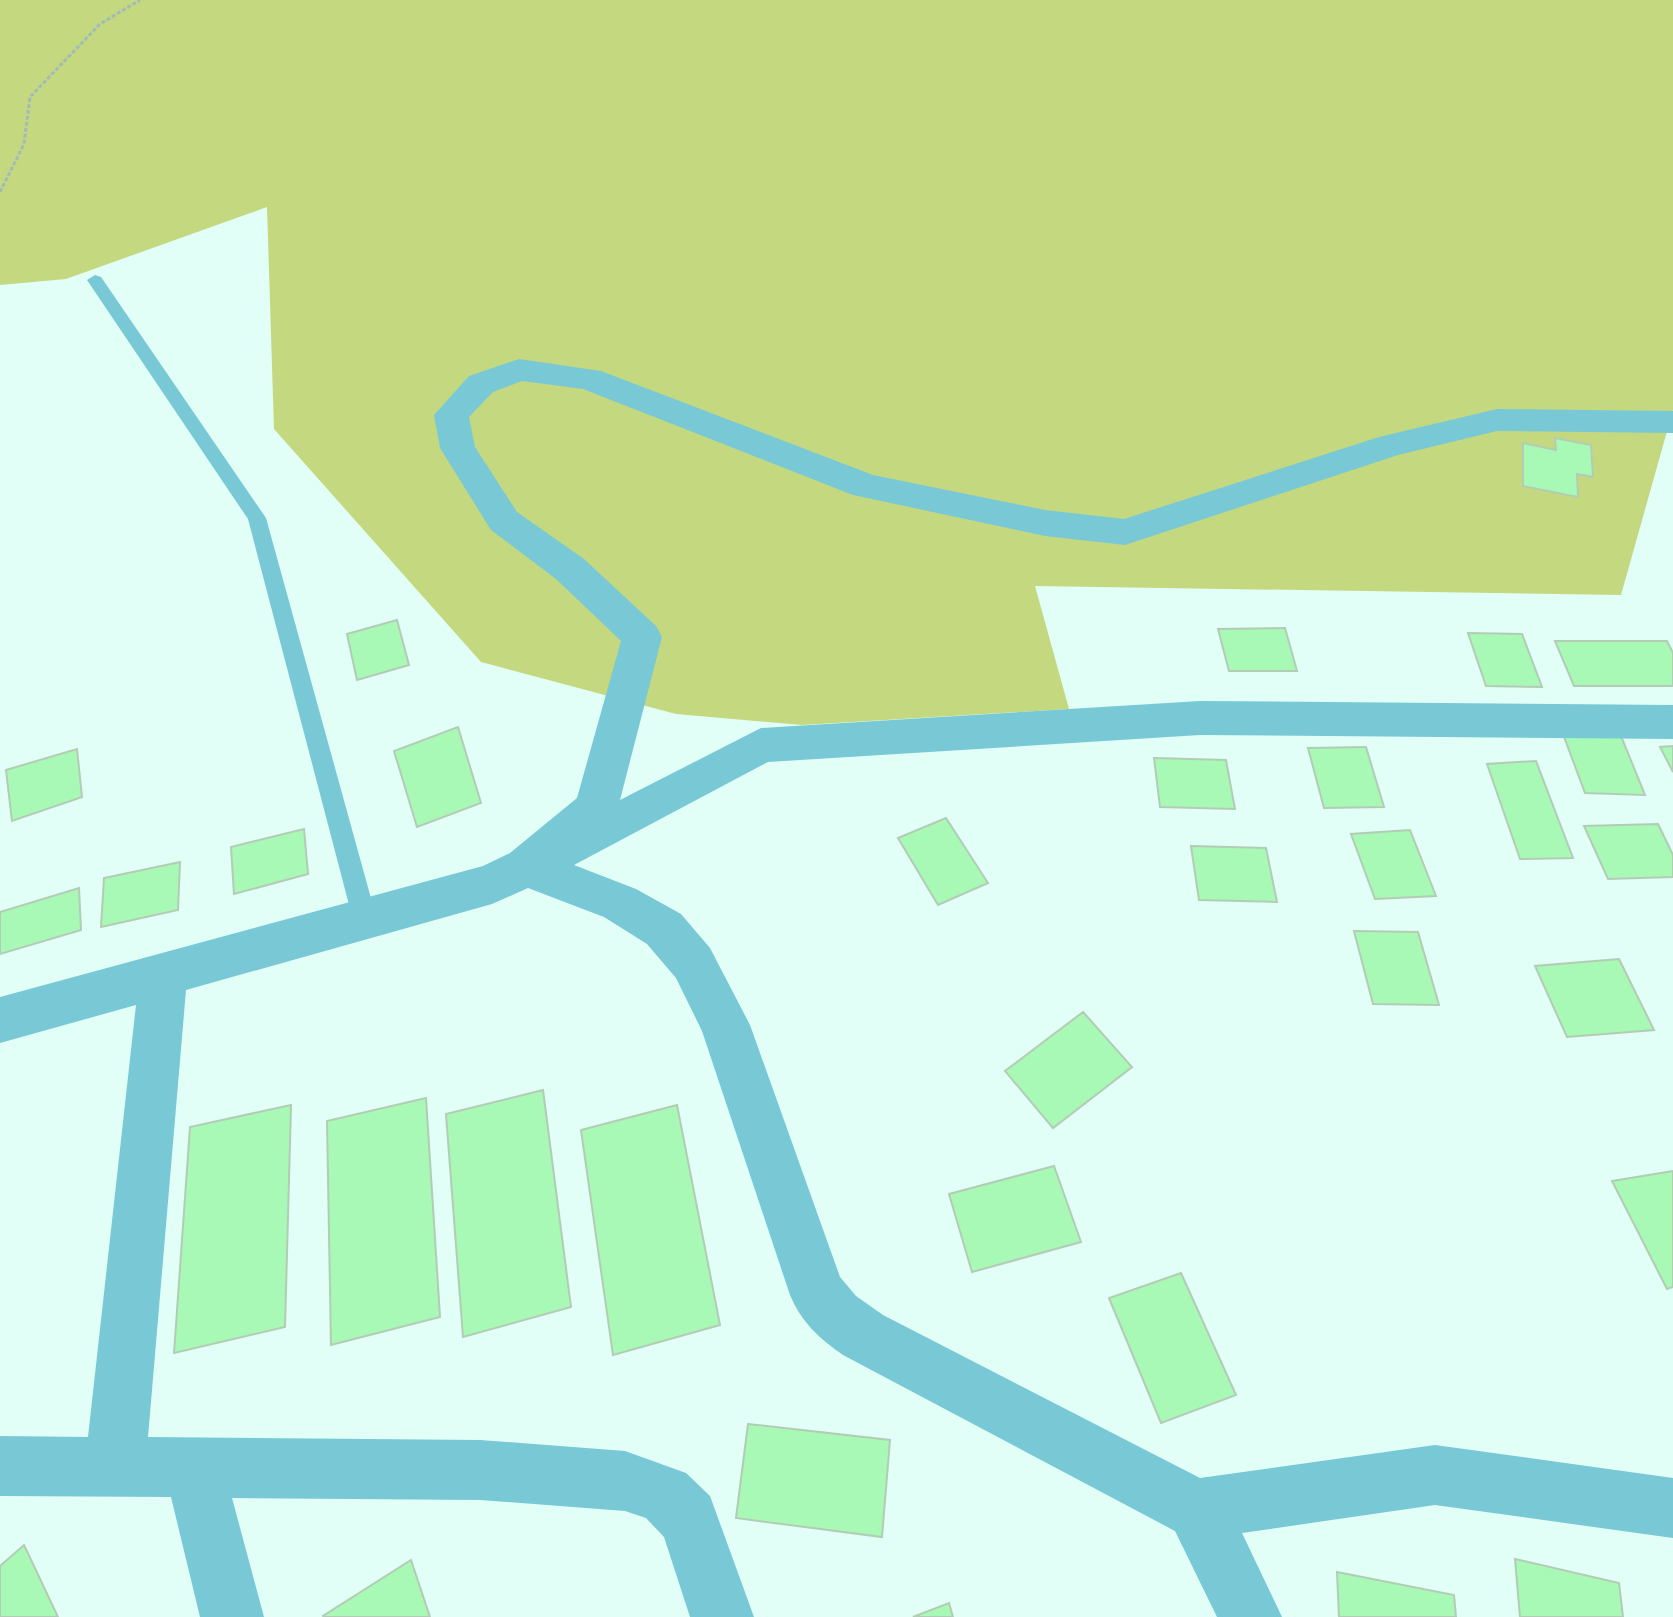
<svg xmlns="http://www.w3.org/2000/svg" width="1673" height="1617" viewBox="0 0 1673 1617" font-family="'Space Grotesk',sans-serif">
<rect width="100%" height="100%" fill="#e1fef7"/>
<polygon fill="#c4d87f" points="0,0 1673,0 1673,410 1621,595 1035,586 1069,709 802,725 676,714 481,662 274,429 267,207 66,279 0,285"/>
<g fill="#a9f9b6" stroke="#b3ccb6" stroke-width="2">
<polygon points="1555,438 1591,445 1593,477 1577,474 1578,497 1523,486 1523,443 1556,450"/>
<polygon points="397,620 409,665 357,680 347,634"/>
<polygon points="1285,628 1297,671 1229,671 1218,629"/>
<polygon points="1468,633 1522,634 1542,687 1486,686"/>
<polygon points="1555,641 1667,641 1673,653 1673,686 1574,686"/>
<polygon points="458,727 481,803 417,827 394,751"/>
<polygon points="1563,734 1621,736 1645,795 1585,793"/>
<polygon points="1673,746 1673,772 1660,747"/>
<polygon points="1366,747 1384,807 1324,808 1308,748"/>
<polygon points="77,749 82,797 12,821 6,770"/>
<polygon points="1154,758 1226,760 1235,809 1160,807"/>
<polygon points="1536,761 1573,858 1520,859 1487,764"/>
<polygon points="946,818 988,883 938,905 898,838"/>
<polygon points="1658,824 1673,855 1673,877 1608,879 1584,826"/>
<polygon points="304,829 308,874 234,894 231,847"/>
<polygon points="1410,830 1436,896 1375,899 1351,834"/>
<polygon points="1191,846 1266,848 1277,902 1199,900"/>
<polygon points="180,862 178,910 101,927 104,878"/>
<polygon points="79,888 81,930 0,954 0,912"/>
<polygon points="1354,931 1418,932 1439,1005 1373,1004"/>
<polygon points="1619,959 1654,1030 1567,1037 1535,966"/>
<polygon points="1083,1012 1132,1067 1053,1128 1005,1071"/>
<polygon points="543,1090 571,1307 463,1337 446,1114"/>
<polygon points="426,1098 440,1317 331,1345 327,1121"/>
<polygon points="291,1105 285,1327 174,1353 190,1127"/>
<polygon points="677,1105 720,1325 613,1355 581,1130"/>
<polygon points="1054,1166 1081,1242 972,1272 949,1194"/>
<polygon points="1673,1171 1673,1287 1667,1289 1612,1181"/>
<polygon points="1181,1273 1236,1395 1161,1423 1109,1298"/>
<polygon points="748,1424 890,1440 882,1537 736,1518"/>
<polygon points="24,1545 58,1617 0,1617 0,1566"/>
<polygon points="1515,1559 1619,1583 1623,1617 1520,1617"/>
<polygon points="411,1560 430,1617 324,1617 323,1616"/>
<polygon points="1337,1572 1454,1595 1456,1617 1339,1617"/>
<polygon points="949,1603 953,1617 913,1617"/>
</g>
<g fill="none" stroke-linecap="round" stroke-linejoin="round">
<polyline stroke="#a3bbb6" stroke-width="3" stroke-dasharray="4 2" stroke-linecap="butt" points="0,192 24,144 30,97 100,24 140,0"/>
<polygon fill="#78c9d5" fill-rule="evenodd" points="95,275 101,277 266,518 377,920 373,927 365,930 357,927 353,920 248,519 87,280"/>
<path fill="#78c9d5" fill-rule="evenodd" d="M519,359L601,371L873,475L1045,510L1124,519L1379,437L1497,409L1673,411V433L1497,431L1398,455L1125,545L1045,536L853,495L583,389L522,381L493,392L469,417L475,447L517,512L584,559L656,626L662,637L620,800L761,728L1200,701L1673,705V739L1200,735L768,762L574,865L636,889L681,914L710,948L750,1025L840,1277L856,1296L883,1315L1200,1478L1435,1445L1673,1478V1538L1435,1505L1242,1533L1282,1617H1217L1175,1531L843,1355C819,1338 802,1323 790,1295L702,1031L676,978L647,944L604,917L528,888L492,904L186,990L148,1437L480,1440L625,1451L686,1473L710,1496L754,1617H690L664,1537L646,1518L625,1511L480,1500L232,1498L264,1617H200L171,1497L0,1496V1436L88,1437L136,1005L0,1043V997L483,866L510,853L577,798L621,641L556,579L491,530L440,448L434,415L469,376Z"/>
</g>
</svg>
